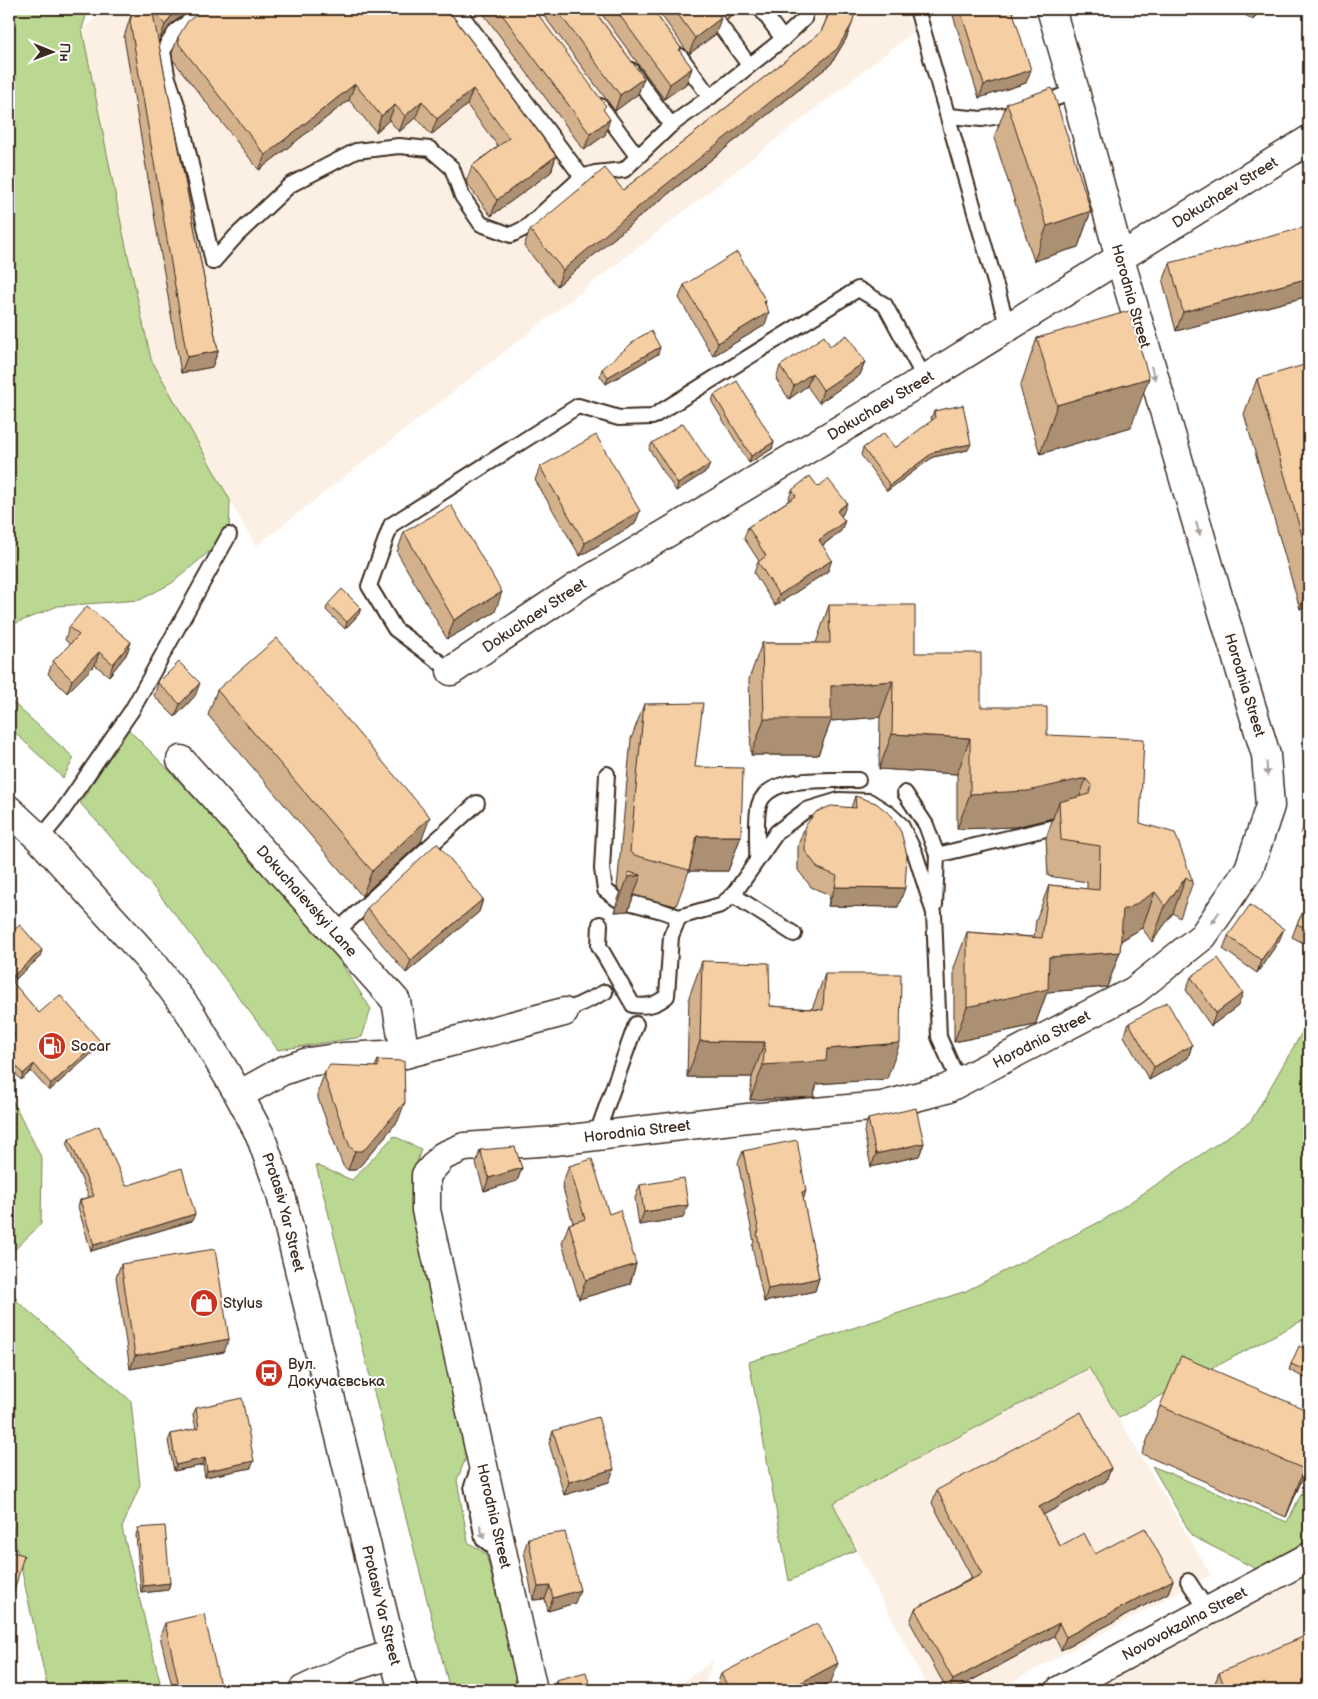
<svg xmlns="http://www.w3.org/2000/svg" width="1318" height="1699" viewBox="0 0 1318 1699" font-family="'Balsamiq Sans',sans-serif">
<rect width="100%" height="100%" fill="#fff"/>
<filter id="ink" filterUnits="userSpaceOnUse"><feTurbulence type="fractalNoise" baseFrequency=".02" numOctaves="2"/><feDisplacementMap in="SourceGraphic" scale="10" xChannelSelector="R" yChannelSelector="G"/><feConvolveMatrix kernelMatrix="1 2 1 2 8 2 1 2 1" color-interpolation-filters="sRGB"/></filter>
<g filter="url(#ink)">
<g fill="#fcf0e4">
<polygon points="109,9 900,9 916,30 256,546 149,364 82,29"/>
<polygon points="1089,1368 1211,1575 997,1690 929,1690 832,1504"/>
<polygon points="1309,1575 1309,1690 1095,1690"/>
<polygon points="714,1660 702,1690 671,1690"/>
</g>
<g fill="#bad891" stroke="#7a8158">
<polygon points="9,9 88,9 82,29 123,233 151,359 230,500 229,535 172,583 140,600 58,606 9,626"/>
<polygon points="9,699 74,758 63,778 9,727"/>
<path d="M128,729L162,763L324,937L371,1009L362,1037L278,1050C215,965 152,880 80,803Z"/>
<polygon points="1309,1020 1309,1317 1119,1418 1089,1368 833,1503 856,1550 789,1581 749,1362 966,1291 1105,1219 1251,1121"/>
<polygon points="9,1097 14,1103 42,1159 41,1224 9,1255"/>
<polygon points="394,1136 421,1149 412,1180 467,1455 457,1480 468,1542 486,1554 520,1690 450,1690 316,1165 352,1180"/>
<polygon points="9,1280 17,1301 131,1401 140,1485 122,1528 162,1690 48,1690 9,1513"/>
<polygon points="1152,1466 1287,1522 1309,1479 1309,1548 1264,1573 1192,1536"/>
</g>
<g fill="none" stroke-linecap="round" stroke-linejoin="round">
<defs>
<g id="service">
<polyline points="206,9 176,31 163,51 167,75 179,111 213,262"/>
<polyline points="457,9 582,177"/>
<polyline points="708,9 749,65"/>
<polyline points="761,9 783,39"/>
<polyline points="917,9 1008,328"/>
<polyline points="680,56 710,97"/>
<polyline points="631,70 671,125"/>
<polyline points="600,106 637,156"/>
<polyline points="949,116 982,119 1017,113 1075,91"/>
<polyline points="213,262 236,236 290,185 356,151 399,146 430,149 452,168 462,196 481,224 511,235 527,227 582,177 595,173 624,170 671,125 710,97 783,39 804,19 807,9"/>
<polyline points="451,671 395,629 369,586 391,525 578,406 619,418 652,417 858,289 885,305 925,379"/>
<polyline points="607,774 602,869 605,890 617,899 662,911 679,917 721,905 733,895 777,832 806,810 839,800 869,801 888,813 901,825 915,853 934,913 939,1037 959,1082"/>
<polyline points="905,793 926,825 937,855"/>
<polyline points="40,839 59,816 132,710 229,535"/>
<path d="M757,860C758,845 755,818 759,805C768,774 831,781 858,780"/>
<polyline points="733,895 794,934"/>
<polyline points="935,905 937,855 1067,824"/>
<path d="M600,924L599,946L633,1005C647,1007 656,1005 667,996L671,936L679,917"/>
<polyline points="336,932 477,803"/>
<polyline points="564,1012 605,992"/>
<polyline points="596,1136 636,1024"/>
<polyline points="479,1467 472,1486 483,1539 500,1552"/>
<polyline points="1188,1581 1208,1611"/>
</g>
<g id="minor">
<path id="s1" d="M451,671L580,585L925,379L1309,140"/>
<path id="s2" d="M181,760L396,1001L405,1054"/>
<polyline points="239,1095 282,1071 308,1062 343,1057 405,1054 564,1012"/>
<polyline points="303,1690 352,1667 393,1654"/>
<path id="s3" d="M533,1690L426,1210V1175L443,1156L464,1147L554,1141L748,1118L882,1106L946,1089L1134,991L1203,936L1249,869L1270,806L1266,755L1215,586L1120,259L1075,91L1051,9"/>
<path id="s4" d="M1060,1690L1309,1557"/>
</g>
<g id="secondary">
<path id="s5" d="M9,810L40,839L155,966L191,1014L239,1095L260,1135L280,1191L393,1654L403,1690"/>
</g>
</defs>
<use href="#service" stroke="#3b2a1e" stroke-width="18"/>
<use href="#minor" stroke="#3b2a1e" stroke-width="31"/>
<use href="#secondary" stroke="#3b2a1e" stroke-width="31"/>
<use href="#service" stroke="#fff" stroke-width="14"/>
<use href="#minor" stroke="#fff" stroke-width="28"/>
<use href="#secondary" stroke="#fff" stroke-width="28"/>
</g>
<g fill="#d3b18d" stroke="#3b2a1e">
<polygon points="133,9 192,9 171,24 159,41 158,40 218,351 212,367 181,373 124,37"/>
<polygon points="204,9 454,9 451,15 556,156 551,172 491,216 466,182 472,166 498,146 467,105 431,135 416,117 399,132 389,120 376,132 349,100 259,170 173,60 172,53 178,37"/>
<polygon points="480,9 534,9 604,111 605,135 584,150"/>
<polygon points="539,9 593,9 644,78 638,94 615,111"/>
<polygon points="598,9 652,9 681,48 680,52 692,68 686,84 664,99"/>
<polygon points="657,9 714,9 716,34 689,54"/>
<polygon points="718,9 741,9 727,20"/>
<polygon points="829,9 856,9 846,39 831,64 643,214 557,286 524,246 530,230 623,190 821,32 826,20"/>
<polygon points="951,9 1012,9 1026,83 979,98"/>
<polygon points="1236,9 1260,9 1253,20"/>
<polygon points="1007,103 1091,211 1078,247 1034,261 994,138"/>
<polygon points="1309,239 1309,296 1176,331 1163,282 1170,263"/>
<polygon points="684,285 766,301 765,305 765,325 713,356 679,298"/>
<polygon points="1037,338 1131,427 1040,454 1020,387"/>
<polygon points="658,354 606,384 600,376 602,369"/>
<polygon points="865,362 860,375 819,403 807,386 789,399 776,379 780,366"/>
<polygon points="1257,379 1309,381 1309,607 1300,609 1244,414"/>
<polygon points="714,395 774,442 772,449 749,463 712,402"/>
<polygon points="934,411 968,450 933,457 887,491 861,455 863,448 895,448 932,421 931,418"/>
<polygon points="652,443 710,464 707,471 676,491 649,449"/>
<polygon points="540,467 635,524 580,556 535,480"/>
<polygon points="818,487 843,514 841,516 841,531 822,546 828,571 775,606 754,573 758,562 759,561 744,538 748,527 788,501 792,490"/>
<polygon points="404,532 495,612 447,639 397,552"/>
<polygon points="328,604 359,614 345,629 326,610"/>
<polygon points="829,605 915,653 981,707 1047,735 1140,823 1193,882 1180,918 1173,913 1152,942 1142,928 1121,941 1120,952 1107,987 1047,992 1035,1025 954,1042 954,968 967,932 1034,937 1036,920 1049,885 1087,889 1087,882 1048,876 1046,838 1053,818 1015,827 957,829 957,774 879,769 880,717 831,721 818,755 751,755 749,679 762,643 816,643"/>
<polygon points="69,627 131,642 126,655 109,676 95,665 67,693 48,674 53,661 70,644 65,640"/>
<polygon points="158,683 195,696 175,717 154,696"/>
<polygon points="217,690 421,842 362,896 208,715"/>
<polygon points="644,704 695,767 741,836 728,871 689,871 676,906 634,895 628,911 615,912 615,908 621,891 617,888 631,739"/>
<polygon points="855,796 898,907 828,906 830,895 811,887 798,870 798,845 805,826 851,808"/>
<polygon points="1309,814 1309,837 1301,833"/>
<polygon points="483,899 479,912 406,973 362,920 367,908"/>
<polygon points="1309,900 1309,946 1292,937 1297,924"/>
<polygon points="9,934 40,957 12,982 39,1013 100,1041 98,1048 49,1091 31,1071 21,1080 9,1066 9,1040 11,1039 9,1036"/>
<polygon points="1228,936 1279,941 1257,973 1223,949"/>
<polygon points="702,961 770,1006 812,1009 825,974 887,1079 817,1084 813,1097 750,1100 752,1077 687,1077 689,997"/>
<polygon points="1191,977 1238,1006 1211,1026 1186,990"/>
<polygon points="1129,1023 1192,1045 1188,1058 1149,1080 1124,1036"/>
<polygon points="378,1060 398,1121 360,1166 355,1170 348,1170 343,1166 318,1098 318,1091 325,1072 375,1067"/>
<polygon points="868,1119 924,1143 919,1156 871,1167 864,1132"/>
<polygon points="69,1139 126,1186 192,1221 91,1251 78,1207 80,1200 89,1197 67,1145"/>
<polygon points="480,1150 522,1168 517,1181 484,1191 476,1163"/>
<polygon points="743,1151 803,1200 819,1278 815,1291 764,1302 752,1246 754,1242 738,1163"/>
<polygon points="569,1166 609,1214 636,1264 630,1284 579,1299 562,1243 569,1224 573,1223 562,1185"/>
<polygon points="640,1185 683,1218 639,1225 635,1198"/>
<polygon points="121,1264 224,1352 130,1369 116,1277"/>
<polygon points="1309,1351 1309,1380 1289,1370 1291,1364"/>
<polygon points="1160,1406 1309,1463 1286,1517 1142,1454"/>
<polygon points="196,1408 251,1468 205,1477 203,1465 174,1471 168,1441 171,1434 196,1429 193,1415"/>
<polygon points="553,1431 609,1482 564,1495 549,1443"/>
<polygon points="1111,1468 1106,1481 1043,1515 1060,1546 1095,1554 1173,1580 1168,1593 1061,1650 1054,1636 954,1690 947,1690 910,1622 915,1609 972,1578 932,1503 937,1490"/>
<polygon points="138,1528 170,1583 168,1590 141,1593 136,1535"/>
<polygon points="528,1538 575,1603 548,1611 545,1599 533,1600 524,1551"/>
<polygon points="165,1623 221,1690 173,1690 160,1636"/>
<polygon points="1219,1673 1309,1690 1212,1690"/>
<polygon points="721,1674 831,1682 815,1690 715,1690"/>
<polygon points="556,1680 591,1690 552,1690"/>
</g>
<g fill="#ac9073" stroke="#3b2a1e">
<polygon points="176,9 192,9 171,24 159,41 165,25"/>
<polygon points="452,9 454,9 449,23 449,11"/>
<polygon points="731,9 741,9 727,20"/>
<polygon points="1257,9 1260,9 1253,20"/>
<polygon points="721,18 716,34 689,54 695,38"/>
<polygon points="852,24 846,39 831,64 643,214 557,286 563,270"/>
<polygon points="692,68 686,84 664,99 670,84"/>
<polygon points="1031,70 1026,83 979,98 984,85"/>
<polygon points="644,78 638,94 615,111 620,95"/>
<polygon points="355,84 349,100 259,170 265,155"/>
<polygon points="473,89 467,105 431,135 437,119"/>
<polygon points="422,101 416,117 399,132 405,116"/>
<polygon points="395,105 389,120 376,132 381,116"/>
<polygon points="610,119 605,135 584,150 590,134"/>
<polygon points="556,156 551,172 491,216 497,200"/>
<polygon points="1091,211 1078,247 1034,261 1047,226"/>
<polygon points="1309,278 1309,296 1176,331 1183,312"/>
<polygon points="769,312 765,325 713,356 718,343"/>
<polygon points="660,347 658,354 606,384 608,377"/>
<polygon points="218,351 212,367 181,373 187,357"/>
<polygon points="865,362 860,375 819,403 823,390"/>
<polygon points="812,373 807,386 789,399 794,386"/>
<polygon points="1149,378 1131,427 1040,454 1057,405"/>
<polygon points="774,442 772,449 749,463 751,456"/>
<polygon points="971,444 968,450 933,457 887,491 890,485 935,451"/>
<polygon points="710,464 707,471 676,491 678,484"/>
<polygon points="847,503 843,514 833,521 837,511"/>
<polygon points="640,511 635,524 580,556 585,543"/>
<polygon points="845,521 841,531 815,551 819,540"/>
<polygon points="832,560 828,571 775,606 779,595"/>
<polygon points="1309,584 1309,607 1300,609"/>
<polygon points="502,592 495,612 447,639 454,620"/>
<polygon points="361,608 359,614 345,629 347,622"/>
<polygon points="131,642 126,655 109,676 113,664"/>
<polygon points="99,652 95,665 67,693 72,680"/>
<polygon points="893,681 880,717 831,721 818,755 751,755 764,719 831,686"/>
<polygon points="200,683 195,696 175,717 180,704"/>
<polygon points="892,734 970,738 957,774 879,769"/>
<polygon points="1081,779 1086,779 1073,815 1059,802 1053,818 1015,827 957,829 970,794"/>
<polygon points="430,817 421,842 362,896 372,871"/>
<polygon points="697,836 741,836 728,871 689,871"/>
<polygon points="641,875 628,911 615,912 628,877"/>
<polygon points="1186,877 1173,913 1152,942 1165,906"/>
<polygon points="835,887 905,888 898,907 828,906"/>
<polygon points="1155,892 1142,928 1115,944 1123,909"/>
<polygon points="483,899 479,912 406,973 411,960"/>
<polygon points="1284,929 1279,941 1257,973 1261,960"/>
<polygon points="42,950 40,957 9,985 10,979"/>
<polygon points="1120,952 1107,987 1047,992 1035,1025 954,1042 967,1007 1049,957"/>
<polygon points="1243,993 1238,1006 1211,1026 1216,1013"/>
<polygon points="100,1041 98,1048 49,1091 51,1084"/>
<polygon points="700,1041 765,1042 752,1077 687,1077"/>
<polygon points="900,1043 887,1079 817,1084 813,1097 750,1100 763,1065 827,1049"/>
<polygon points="1192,1045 1188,1058 1149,1080 1154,1067"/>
<polygon points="34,1064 31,1071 21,1080 23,1074"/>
<polygon points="405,1102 398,1121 360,1166 355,1170 348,1170 355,1151"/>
<polygon points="924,1143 919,1156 871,1167 876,1154"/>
<polygon points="522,1168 517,1181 484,1191 489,1178"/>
<polygon points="806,1191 802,1204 802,1192"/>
<polygon points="688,1205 683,1218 639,1225 644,1212"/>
<polygon points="195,1214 192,1221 91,1251 94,1245"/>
<polygon points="636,1264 630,1284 579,1299 586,1280"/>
<polygon points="819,1278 815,1291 764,1302 768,1289"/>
<polygon points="229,1339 224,1352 130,1369 135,1356"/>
<polygon points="1309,1456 1309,1463 1286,1517 1304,1469"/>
<polygon points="205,1458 203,1465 174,1471 176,1465"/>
<polygon points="254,1461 251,1468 205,1477 207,1471"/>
<polygon points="1111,1468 1106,1481 1034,1520 1039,1507"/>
<polygon points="614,1469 609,1482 564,1495 569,1482"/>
<polygon points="1173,1580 1168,1593 1061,1650 1066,1637"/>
<polygon points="170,1583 168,1590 141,1593 143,1586"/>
<polygon points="550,1586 545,1599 533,1600 538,1587"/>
<polygon points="580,1590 575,1603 548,1611 553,1598"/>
<polygon points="1059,1623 1054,1636 954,1690 949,1690 953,1680"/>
<polygon points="838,1663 831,1682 815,1690 787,1690"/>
</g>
<g fill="#f5cea4" stroke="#3b2a1e">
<polygon points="134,9 176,9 165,25 152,9 218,351 187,357 130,21"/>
<polygon points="204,9 452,9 449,11 556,156 497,200 472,166 509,138 473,89 437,119 422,101 405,116 395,105 381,116 355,84 265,155 179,44 178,37 188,21"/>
<polygon points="498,9 534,9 606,106 603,109 610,119 590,134"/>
<polygon points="556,9 593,9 644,78 620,95"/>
<polygon points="615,9 652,9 681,48 679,50 692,68 670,84"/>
<polygon points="674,9 714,9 721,18 695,38"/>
<polygon points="831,9 856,9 852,24 837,49 649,198 563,270 530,230 605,168 623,190 821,32"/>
<polygon points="960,9 1012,9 1031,70 984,85"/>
<polygon points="1052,88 1091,211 1047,226 1007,103"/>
<polygon points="1306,227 1309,239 1309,278 1183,312 1170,263"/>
<polygon points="737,252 766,301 764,302 769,312 718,343 684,285"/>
<polygon points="1129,311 1149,378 1057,405 1037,338"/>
<polygon points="651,331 660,347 608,377 602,369 638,338"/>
<polygon points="847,335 865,362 823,390 812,373 794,386 780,366 824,336 830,346"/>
<polygon points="1304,365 1309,381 1309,560 1257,379"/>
<polygon points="737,381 774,442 751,456 714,395"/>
<polygon points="963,405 971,444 935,451 890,485 863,448 884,433 895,448 935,418 934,411"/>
<polygon points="683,423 710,464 678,484 652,443"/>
<polygon points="596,435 640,511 585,543 540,467"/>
<polygon points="810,476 818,487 828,479 847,503 837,511 845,521 819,540 832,560 779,595 758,562 766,556 748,527 796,496 792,490"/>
<polygon points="451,505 502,592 454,620 404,532"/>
<polygon points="342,589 361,608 347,622 328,604"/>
<polygon points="829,605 915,605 915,653 981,653 981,707 1047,707 1047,735 1144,739 1140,823 1175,833 1193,882 1186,877 1165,906 1155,892 1128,909 1123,909 1120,952 1049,957 1048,989 967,1007 967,932 1042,938 1049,885 1099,890 1100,846 1061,840 1059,802 1089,794 1092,786 1086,779 1081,779 1028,791 970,794 970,738 892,734 893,681 831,686 831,719 764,719 762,643 830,643"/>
<polygon points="87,606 131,642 113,664 99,652 72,680 53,661 79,635 69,627"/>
<polygon points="277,638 430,817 372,871 217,690"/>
<polygon points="179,662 200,683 180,704 158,683"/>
<polygon points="703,703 695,767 743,768 741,836 697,836 689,870 634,855 630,852 644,704"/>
<polygon points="855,796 876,803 892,816 901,832 907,855 905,888 835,887 837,876 818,868 805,851 805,826 816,812 831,806 856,808"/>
<polygon points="1309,814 1309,822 1306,820"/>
<polygon points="437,843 483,899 411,960 367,908"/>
<polygon points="628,872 641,875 628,877"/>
<polygon points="1309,900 1309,930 1297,924"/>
<polygon points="1250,905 1284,929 1261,960 1228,936"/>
<polygon points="20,925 42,950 10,979 39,1013 60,995 100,1041 51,1084 34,1064 23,1074 9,1057 9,1040 15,1035 9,1027 9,934"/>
<polygon points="1218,958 1243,993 1216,1013 1191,977"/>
<polygon points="702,961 769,963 770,1006 823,1010 825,974 901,974 900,1043 827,1049 826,1061 763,1065 765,1042 700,1041"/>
<polygon points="1167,1002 1192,1045 1154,1067 1129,1023"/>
<polygon points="378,1060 404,1061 405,1102 367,1147 362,1151 355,1151 350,1147 325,1079 325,1072 330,1065 378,1067"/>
<polygon points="916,1108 924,1143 876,1154 868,1119"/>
<polygon points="99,1126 126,1186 182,1168 195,1214 94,1245 80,1200 94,1196 69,1139"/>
<polygon points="797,1140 806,1191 802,1192 819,1278 768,1289 757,1233 759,1232 743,1151"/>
<polygon points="515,1147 522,1168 489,1178 480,1150"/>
<polygon points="592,1159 609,1214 620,1210 636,1264 586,1280 569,1224 585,1219 569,1166"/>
<polygon points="684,1178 688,1205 644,1212 640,1185"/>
<polygon points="215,1249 229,1339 135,1356 121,1264"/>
<polygon points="1299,1346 1309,1351 1309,1372 1291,1364"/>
<polygon points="1181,1356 1309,1411 1309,1456 1304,1469 1160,1406"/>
<polygon points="242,1398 254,1461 207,1471 205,1458 176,1465 171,1434 199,1428 196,1408"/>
<polygon points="1081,1412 1111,1468 1039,1507 1060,1546 1084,1533 1095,1554 1145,1528 1173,1580 1066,1637 1059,1623 953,1680 915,1609 982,1574 937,1490"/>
<polygon points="598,1417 614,1469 569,1482 553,1431"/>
<polygon points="165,1526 170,1583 143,1586 138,1528"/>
<polygon points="565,1532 580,1590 553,1598 550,1586 538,1587 528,1538"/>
<polygon points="9,1551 24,1555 9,1610"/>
<polygon points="204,1614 221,1690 180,1690 165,1623"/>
<polygon points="817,1623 838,1663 787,1690 730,1690 721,1674"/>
<polygon points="1305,1636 1309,1645 1309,1690 1226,1690 1219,1673"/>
<polygon points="586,1672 591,1690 559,1690 556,1680"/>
</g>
<defs><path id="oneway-solid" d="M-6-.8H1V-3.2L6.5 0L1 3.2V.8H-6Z" transform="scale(1.25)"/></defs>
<g fill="#a79f9a">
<use href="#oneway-solid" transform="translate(1153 373) rotate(74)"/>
<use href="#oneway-solid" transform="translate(1198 529) rotate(74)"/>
<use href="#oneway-solid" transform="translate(1267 769) rotate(86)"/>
<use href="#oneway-solid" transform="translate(1215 918) rotate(124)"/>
<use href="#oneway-solid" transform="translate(482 1532) rotate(73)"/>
</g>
</g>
<defs>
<symbol id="fuel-disc" viewBox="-11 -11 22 22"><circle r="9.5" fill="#c8321e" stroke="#fff"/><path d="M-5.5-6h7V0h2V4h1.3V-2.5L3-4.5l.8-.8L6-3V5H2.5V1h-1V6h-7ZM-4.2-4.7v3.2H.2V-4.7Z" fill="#fff"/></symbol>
<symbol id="shop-disc" viewBox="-11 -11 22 22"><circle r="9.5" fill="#c8321e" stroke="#fff"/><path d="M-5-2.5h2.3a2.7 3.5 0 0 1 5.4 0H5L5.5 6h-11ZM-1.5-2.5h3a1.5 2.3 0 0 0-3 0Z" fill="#fff"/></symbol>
<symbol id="bus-disc" viewBox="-11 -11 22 22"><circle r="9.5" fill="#c8321e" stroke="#fff"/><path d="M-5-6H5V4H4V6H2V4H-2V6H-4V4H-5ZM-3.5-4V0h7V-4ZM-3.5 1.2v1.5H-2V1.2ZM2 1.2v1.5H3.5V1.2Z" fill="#fff"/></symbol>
</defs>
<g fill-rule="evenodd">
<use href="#fuel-disc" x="36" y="1030" width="32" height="32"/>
<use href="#shop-disc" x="188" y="1287" width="32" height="32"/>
<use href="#bus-disc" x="253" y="1357" width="32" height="32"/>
</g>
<g text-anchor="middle" stroke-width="4" stroke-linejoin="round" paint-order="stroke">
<g font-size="15" fill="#3b2a1e" stroke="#fff">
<text dy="5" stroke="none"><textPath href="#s1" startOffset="910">Dokuchaev Street</textPath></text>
<text transform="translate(1131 296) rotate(74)" y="5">Horodnia Street</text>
<text dy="5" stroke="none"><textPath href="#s1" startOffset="505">Dokuchaev Street</textPath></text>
<text dy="5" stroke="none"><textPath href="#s1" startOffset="100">Dokuchaev Street</textPath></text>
<text transform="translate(1245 685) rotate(73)" y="5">Horodnia Street</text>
<text dy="5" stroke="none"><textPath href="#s2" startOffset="189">Dokuchaievskyi Lane</textPath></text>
<text dy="5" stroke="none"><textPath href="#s3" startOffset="1169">Horodnia Street</textPath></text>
<text dy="5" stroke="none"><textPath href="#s3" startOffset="749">Horodnia Street</textPath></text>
<text dy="5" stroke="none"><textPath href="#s5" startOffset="494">Protasiv Yar Street</textPath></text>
<text transform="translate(494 1516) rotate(77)" y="5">Horodnia Street</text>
<text dy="5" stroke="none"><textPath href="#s5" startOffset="899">Protasiv Yar Street</textPath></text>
<text dy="5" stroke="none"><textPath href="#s4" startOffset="141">Novovokzalna Street</textPath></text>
</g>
<g font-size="15" fill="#3b2a1e" stroke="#fff" text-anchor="start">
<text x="71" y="1051">Socar</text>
<text x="223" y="1308">Stylus</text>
<text x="288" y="1369">Вул.<tspan x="288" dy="17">Докучаєвська</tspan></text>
</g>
</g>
<rect width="1318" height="1699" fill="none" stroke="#fff" stroke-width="30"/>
<rect x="15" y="15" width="1288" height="1669" fill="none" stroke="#3b2a1e" stroke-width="2" filter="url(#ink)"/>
<g transform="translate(52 52) rotate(91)" stroke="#ffffff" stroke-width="4" paint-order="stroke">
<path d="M0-4L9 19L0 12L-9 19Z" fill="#3b2a1e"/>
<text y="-8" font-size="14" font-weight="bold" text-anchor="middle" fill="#3b2a1e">Пн</text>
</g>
</svg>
